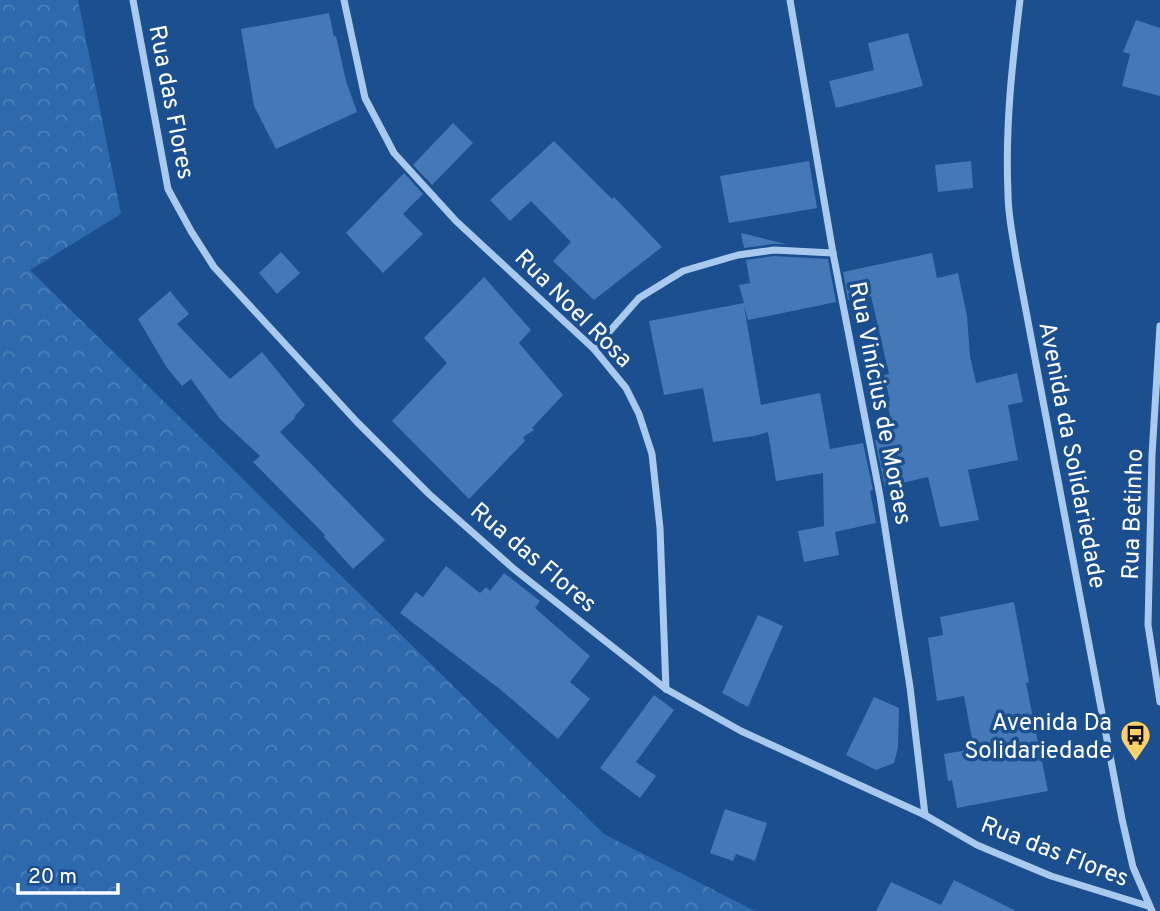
<svg xmlns="http://www.w3.org/2000/svg" width="1160" height="911" viewBox="0 0 1160 911" font-family="Overpass,sans-serif">
<defs>
<pattern id="forest-crowns" width="20" height="18" patternUnits="userSpaceOnUse" patternTransform="scale(1.75)"><rect width="20" height="18" fill="#2e69ad"/><path d="M2 6a3 3 0 1 1 6 0M12 15a3 3 0 1 1 6 0" fill="none" stroke="#4d80b9"/></pattern>
</defs>
<rect width="100%" height="100%" fill="#1b4f8f"/>
<polygon fill="url(#forest-crowns)" points="0,0 78,0 121,214 30,270 604,834 755,911 0,911"/>
<g fill="#4478b7">
<polygon points="329,13 334,37 336,36 346,81 357,112 276,149 254,106 241,29"/>
<polygon points="1136,20 1160,28 1160,96 1122,86 1130,54 1123,52"/>
<polygon points="908,33 923,86 836,108 829,81 874,70 868,43"/>
<polygon points="453,123 473,143 432,185 413,165"/>
<polygon points="554,141 612,199 614,197 662,247 594,300 553,261 571,242 531,201 510,221 490,200"/>
<polygon points="809,161 817,208 729,223 720,176"/>
<polygon points="971,161 973,188 938,192 935,165"/>
<polygon points="404,173 423,194 403,214 423,234 383,273 346,233"/>
<polygon points="741,233 786,244 773,244 744,248"/>
<polygon points="281,252 300,273 277,294 259,273"/>
<polygon points="932,253 937,278 958,273 967,316 970,356 976,383 1017,373 1023,402 1008,405 1018,460 968,470 979,520 940,527 928,477 885,487 875,440 894,437 887,401 890,401 884,375 889,374 871,296 848,300 843,272"/>
<polygon points="774,256 828,259 836,302 748,320 744,306 761,405 820,393 830,449 863,443 873,490 870,491 876,523 835,532 839,555 804,562 798,531 824,526 823,473 776,481 768,432 754,436 713,442 703,388 664,395 649,321 744,303 739,285 750,283 746,260"/>
<polygon points="484,277 531,330 519,343 563,395 532,428 534,430 523,437 525,441 469,499 392,421 447,363 424,338"/>
<polygon points="170,291 189,314 177,324 230,379 262,352 305,405 294,417 295,418 280,432 385,540 353,569 324,537 325,535 253,462 260,456 220,419 191,379 182,386 167,368 138,319"/>
<polygon points="446,566 480,593 486,587 490,591 504,573 540,601 535,608 590,656 570,682 590,699 558,739 501,690 400,613 416,592 423,597"/>
<polygon points="1014,602 1029,682 1026,683 1048,791 957,808 952,780 948,781 944,754 974,749 964,696 937,701 928,638 943,635 940,617"/>
<polygon points="758,615 783,626 748,707 722,693"/>
<polygon points="654,695 674,710 636,762 656,776 640,798 600,768"/>
<polygon points="874,697 899,708 898,748 894,763 876,770 846,755"/>
<polygon points="725,809 767,823 755,861 736,854 733,861 710,853"/>
<polygon points="954,880 1016,911 876,911 891,882 941,905"/>
</g>
<g fill="none" stroke-linecap="round" stroke-linejoin="round">
<g stroke="#a9c9ee" stroke-width="7">
<polyline points="133,0 168,189 191,231 214,267 357,422 429,494 514,569 666,689 741,731 925,815 977,845 1051,876 1148,906"/>
<polyline points="344,0 365,98 394,153 456,221 594,349 626,388 639,414 652,454 660,528 666,689"/>
<polyline points="790,0 833,253 880,496 910,687 925,815"/>
<path d="M1020,0C1012,65 1005,128 1008,194C1008,215 1013,237 1016,258L1122,819L1133,867L1152,911"/>
<polyline points="1160,326 1152,455 1148,625 1160,702"/>
<polyline points="594,349 639,298 683,271 738,255 774,250 833,253"/>
</g>
</g>
<defs>
<symbol id="bus-pin" viewBox="-11 -11 22 30"><path d="M0 17L-7.5 6A9.5 9.5 0 1 1 7.5 6Z" fill="#ffd166" stroke="#1b4f8f"/><path d="M-5-6H5V4H4V6H2V4H-2V6H-4V4H-5ZM-3.5-4V0h7V-4ZM-3.5 1.2v1.5H-2V1.2ZM2 1.2v1.5H3.5V1.2Z" fill="#111"/></symbol>
</defs>
<g fill-rule="evenodd">
<use href="#bus-pin" x="1118" y="718" width="35" height="47"/>
</g>
<g text-anchor="middle" stroke-width="7" stroke-linejoin="round" paint-order="stroke">
<g font-size="24" fill="#fff" stroke="#1b4f8f">
<text transform="translate(172 102) rotate(79)" y="8">Rua das Flores</text>
<text transform="translate(574 308) rotate(45)" y="8">Rua Noel Rosa</text>
<text transform="translate(881 403) rotate(79)" y="8">Rua Vinícius de Moraes</text>
<text transform="translate(1073 455) rotate(79)" y="8">Avenida da Solidariedade</text>
<text transform="translate(1132 514) rotate(-88)" y="8">Rua Betinho</text>
<text transform="translate(534 557) rotate(40)" y="8">Rua das Flores</text>
<text transform="translate(1055 851) rotate(21)" y="8">Rua das Flores</text>
</g>
<g font-size="24" fill="#fff" stroke="#1b4f8f" text-anchor="end">
<text x="1112" y="730">Avenida Da<tspan x="1112" dy="28">Solidariedade</tspan></text>
</g>
</g>
<path d="M18 883v10h100v-10" fill="none" stroke="#ffffff" stroke-width="3.5"/>
<text x="28" y="883" font-size="21" fill="#ffffff" stroke="#1b4f8f" stroke-width="5" paint-order="stroke">20 m</text>
</svg>
